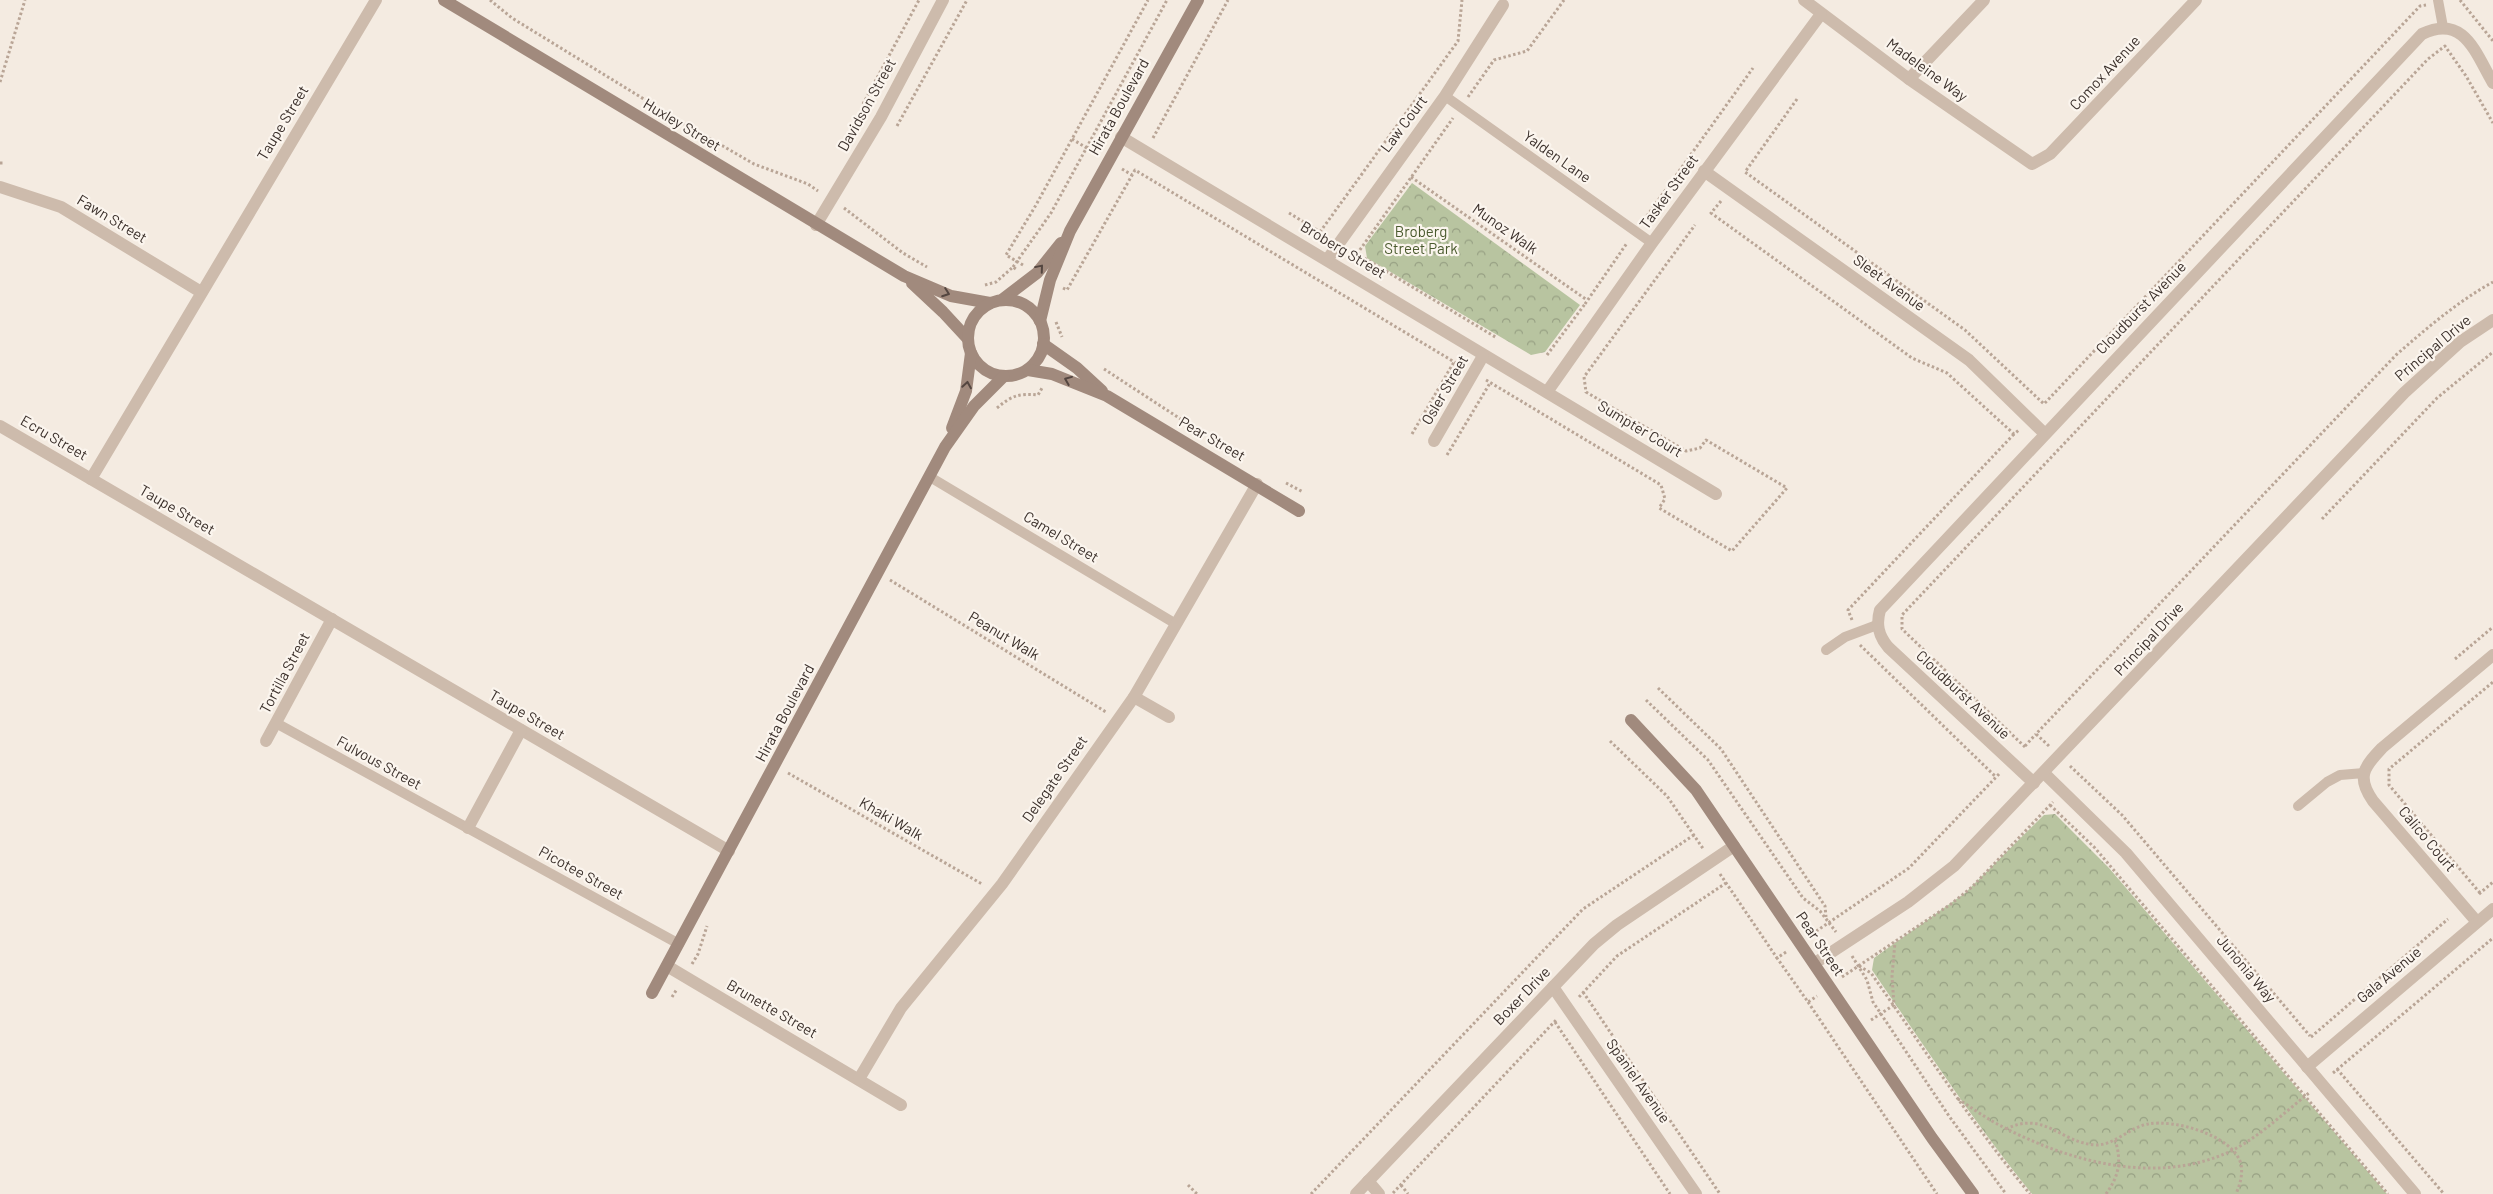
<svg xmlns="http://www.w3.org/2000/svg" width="2493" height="1194" viewBox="0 0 2493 1194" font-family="Barlow,sans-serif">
<defs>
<pattern id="park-crowns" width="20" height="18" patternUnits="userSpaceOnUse" patternTransform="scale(1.25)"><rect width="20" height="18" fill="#b8c4a0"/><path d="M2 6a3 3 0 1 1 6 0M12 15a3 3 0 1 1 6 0" fill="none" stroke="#97a083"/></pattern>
</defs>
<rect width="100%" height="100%" fill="#f4ebe1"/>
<g fill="url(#park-crowns)">
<polygon points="1412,183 1580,305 1545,352 1531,355 1367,258 1365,246"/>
<path d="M2055,814L2109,868L2387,1194H2032C1974,1123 1924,1045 1872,970L1874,958L1965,893L2044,815Z"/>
</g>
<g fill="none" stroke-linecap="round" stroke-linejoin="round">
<g stroke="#b9a596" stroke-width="3" stroke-dasharray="2.5 2.5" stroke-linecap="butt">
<polyline points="490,0 512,18 691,128"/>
<polyline points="2460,0 2493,41"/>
<polyline points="0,82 25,0"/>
<polyline points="1468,97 1494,60 1527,51 1564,0"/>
<polyline points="1797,99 1745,172 1965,330 2044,404 2420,6 2426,5"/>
<polyline points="863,104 919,0"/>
<polyline points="897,126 967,0"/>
<polyline points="709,138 754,164 808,184 818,191"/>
<polyline points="1153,138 1228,0"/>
<polyline points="1072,139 1095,153"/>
<polyline points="0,163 3,163"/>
<polyline points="1122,169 1132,175"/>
<polyline points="1411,177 1587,300"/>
<polyline points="1721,201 1711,213 1912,358 1947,373 2014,434 2019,430"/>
<polyline points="844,208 903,253 927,267"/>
<polyline points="1289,213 1327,236"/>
<polyline points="1644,220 1753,68"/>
<polyline points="1320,232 1458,41 1462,0"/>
<polyline points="1356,253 1497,338"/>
<polyline points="1357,254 1453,118"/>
<polyline points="1023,265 1006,255 1036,205 1148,0"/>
<polyline points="1013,267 1051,213 1167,0"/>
<polyline points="985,285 996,282 1013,267 1017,270"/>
<polyline points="1063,288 1067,290 1135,170 1461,366"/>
<polyline points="1585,304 1627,243"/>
<polyline points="1056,322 1062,337"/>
<polyline points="1547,355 1585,304"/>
<polyline points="1104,369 1199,431"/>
<polyline points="1486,380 1661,485 1665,499 1659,508 1732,551 1787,488 1706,440 1700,448 1686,451 1586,392 1584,377 1695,225"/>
<path d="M997,408C1011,396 1019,393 1038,395L1042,388"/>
<polyline points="1412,434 1454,362"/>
<polyline points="1447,455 1490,383"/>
<polyline points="1286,483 1303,492"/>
<polyline points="2322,519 2437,398 2493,352"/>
<polyline points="890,580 1106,712"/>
<polyline points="1852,620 1848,610 2014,434"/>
<polyline points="1860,645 1996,777"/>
<polyline points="2455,659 2493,627"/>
<polyline points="1658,688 1721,749 1825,906 1826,917"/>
<polyline points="1646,700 1708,760 1803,898 1820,911 1836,932"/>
<polyline points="1610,741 1667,796 1704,850"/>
<polyline points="2025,746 2036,734"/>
<path d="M2049,746L2036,734L2396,355C2427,328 2457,302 2493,282"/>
<polyline points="2025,747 1902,629 1902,615 2428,59 2445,46 2466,76 2493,123"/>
<polyline points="2070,766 2122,815 2310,1036"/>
<polyline points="788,773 982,884"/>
<polyline points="2050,805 2095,848 2388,1194"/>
<polyline points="1720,874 1777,958"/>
<polyline points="2480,893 2389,785 2389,769 2493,682"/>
<polyline points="2479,894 2493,882"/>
<polyline points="1812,934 1909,868 2000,773"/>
<polyline points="1786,952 1777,958 1808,1002 1817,996"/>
<polyline points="1852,956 1867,980 1873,1002 1949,1116 2006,1194"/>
<polyline points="692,964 698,954 707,926"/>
<path d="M1859,966L1871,973C1923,1047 1972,1124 2030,1194"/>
<polyline points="1842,977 1951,904 1972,887 2053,802"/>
<polyline points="1583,992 1720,1194"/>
<polyline points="672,997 677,989"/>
<polyline points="1579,997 1617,956 1726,883"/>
<polyline points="1808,1002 1937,1194"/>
<polyline points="1871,1020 1894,1005 1892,976 1895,942"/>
<polyline points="1555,1022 1670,1194"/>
<polyline points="2311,1037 2448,919"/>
<polyline points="2337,1069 2444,1194"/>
<polyline points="2333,1073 2493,938"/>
<path d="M1958,1099C1972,1108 1987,1119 2003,1127C2072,1163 2160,1186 2233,1150C2260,1136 2285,1112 2309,1093"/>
<path d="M2006,1129C2045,1110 2060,1143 2096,1145C2115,1145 2130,1127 2148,1124C2174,1119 2233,1135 2241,1164C2243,1175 2240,1184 2236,1194"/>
<polyline points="1188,1185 1197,1194"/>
<polyline points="1401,1185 1408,1194"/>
<polyline points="1393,1193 1557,1019"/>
<polyline points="1311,1194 1583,909 1694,835"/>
<path d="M2106,1194C2119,1176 2122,1161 2115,1140"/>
</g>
<g stroke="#cdbbac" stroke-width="10">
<polyline points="2438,0 2443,27"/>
<polyline points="1445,96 1652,243"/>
<polyline points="930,477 1176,624"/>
<polyline points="1826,650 1845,637 1877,625"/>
<polyline points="276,723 679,944"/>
<polyline points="2298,806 2327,782 2340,775 2364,773"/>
</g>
<g stroke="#cdbbac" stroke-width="12">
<polyline points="376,0 91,479 729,851"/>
<polyline points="1804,0 1909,79 2032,164 2050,154 2196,0"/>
<polyline points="1909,79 1984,0"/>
<polyline points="1121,137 1716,494"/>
<polyline points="1704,171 1969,360 2044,433"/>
<polyline points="0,187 61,207 201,292"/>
<polyline points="816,225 881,117 943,0"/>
<polyline points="1327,260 1445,96 1503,5"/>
<polyline points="1547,392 1652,243 1821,14"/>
<polyline points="0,426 91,479"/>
<polyline points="1434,441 1483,356"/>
<polyline points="1134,697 1169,717"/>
<polyline points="266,741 332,619"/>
<polyline points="2044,773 2126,853 2415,1194"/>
<path d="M2034,783L1888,647C1878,635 1876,624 1880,610L2422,34C2464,14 2475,52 2493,83"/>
<polyline points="468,828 521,730"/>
<path d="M2477,922L2373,801C2356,777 2364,767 2382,748L2493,655"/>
<polyline points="1815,963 1908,902 1954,866 2404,393 2460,342 2493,320"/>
<polyline points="667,966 901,1105"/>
<polyline points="1553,987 1696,1194"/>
<polyline points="2307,1067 2493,909"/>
<polyline points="859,1079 901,1008 1002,884 1134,697 1257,484"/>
<polyline points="1368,1181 1379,1194"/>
<polyline points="1356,1194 1594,944 1617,925 1734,846"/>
</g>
<g stroke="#a18a7d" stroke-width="12">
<polyline points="444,0 904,276 951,296 990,303"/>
<polyline points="912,283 943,312 968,339"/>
<polyline points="1003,299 1037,273 1061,243"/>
<circle cx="1006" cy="338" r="38"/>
<polyline points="1040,321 1050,280 1070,231 1198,0"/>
<polyline points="1043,344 1077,368 1102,391"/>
<polyline points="1028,370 1052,374 1107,396 1299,511"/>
<polyline points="952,428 966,391 971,353"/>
<polyline points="1631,720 1696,790 1932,1138 1973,1194"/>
<polyline points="652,993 945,447 974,406 1004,376"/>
</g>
</g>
<defs><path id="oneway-chevron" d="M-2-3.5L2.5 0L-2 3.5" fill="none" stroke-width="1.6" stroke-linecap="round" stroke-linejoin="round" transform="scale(1.25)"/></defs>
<g stroke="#544640">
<use href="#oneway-chevron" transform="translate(1040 268) rotate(-50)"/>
<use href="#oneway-chevron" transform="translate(946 293) rotate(20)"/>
<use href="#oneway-chevron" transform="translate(1068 380) rotate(-158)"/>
<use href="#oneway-chevron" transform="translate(967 385) rotate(-81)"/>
</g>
<g text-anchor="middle" stroke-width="4.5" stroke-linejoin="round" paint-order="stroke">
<g font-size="15" fill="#3b302b" stroke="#fbf5ee">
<text transform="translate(1927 70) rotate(36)" y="5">Madeleine Way</text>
<text transform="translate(2105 73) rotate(-47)" y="5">Comox Avenue</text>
<text transform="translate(867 105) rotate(-61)" y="5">Davidson Street</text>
<text transform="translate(1119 107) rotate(-61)" y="5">Hirata Boulevard</text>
<text transform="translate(283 123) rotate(-59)" y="5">Taupe Street</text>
<text transform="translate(1404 124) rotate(-53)" y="5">Law Court</text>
<text transform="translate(682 125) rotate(31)" y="5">Huxley Street</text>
<text transform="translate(1557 157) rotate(35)" y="5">Yalden Lane</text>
<text transform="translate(1669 192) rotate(-54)" y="5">Tasker Street</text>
<text transform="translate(112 219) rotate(31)" y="5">Fawn Street</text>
<text transform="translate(1505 229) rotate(35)" y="5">Munoz Walk</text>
<text transform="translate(1343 250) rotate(31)" y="5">Broberg Street</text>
<text transform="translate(1889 283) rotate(36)" y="5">Sleet Avenue</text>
<text transform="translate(2141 308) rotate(-46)" y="5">Cloudburst Avenue</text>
<text transform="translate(2433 348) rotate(-40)" y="5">Principal Drive</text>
<text transform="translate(1445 390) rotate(-60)" y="5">Osler Street</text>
<text transform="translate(1640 429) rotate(31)" y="5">Sumpter Court</text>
<text transform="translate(54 438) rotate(30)" y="5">Ecru Street</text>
<text transform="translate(1212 439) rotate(30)" y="5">Pear Street</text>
<text transform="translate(177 510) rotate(30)" y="5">Taupe Street</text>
<text transform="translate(1061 537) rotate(31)" y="5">Camel Street</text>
<text transform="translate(1004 636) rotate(31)" y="5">Peanut Walk</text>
<text transform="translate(2149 639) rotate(-47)" y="5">Principal Drive</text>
<text transform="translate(285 673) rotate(-62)" y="5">Tortilla Street</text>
<text transform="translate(1963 695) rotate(43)" y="5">Cloudburst Avenue</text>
<text transform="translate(785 713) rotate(-62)" y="5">Hirata Boulevard</text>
<text transform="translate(527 715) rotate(30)" y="5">Taupe Street</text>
<text transform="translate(379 763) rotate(29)" y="5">Fulvous Street</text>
<text transform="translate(1055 779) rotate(-55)" y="5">Delegate Street</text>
<text transform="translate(891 819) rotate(30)" y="5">Khaki Walk</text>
<text transform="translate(2427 839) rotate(50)" y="5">Calico Court</text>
<text transform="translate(581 873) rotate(29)" y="5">Picotee Street</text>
<text transform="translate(1820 944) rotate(56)" y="5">Pear Street</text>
<text transform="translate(2246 969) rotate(50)" y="5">Junonia Way</text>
<text transform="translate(2389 975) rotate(-40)" y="5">Gala Avenue</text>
<text transform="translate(1522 996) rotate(-46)" y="5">Boxer Drive</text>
<text transform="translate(772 1009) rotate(30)" y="5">Brunette Street</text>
<text transform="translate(1638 1081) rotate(55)" y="5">Spaniel Avenue</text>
</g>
<g font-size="15" fill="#4a5a2e" stroke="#fbf5ee">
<text x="1421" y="237">Broberg<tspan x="1421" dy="17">Street Park</tspan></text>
</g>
</g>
</svg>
